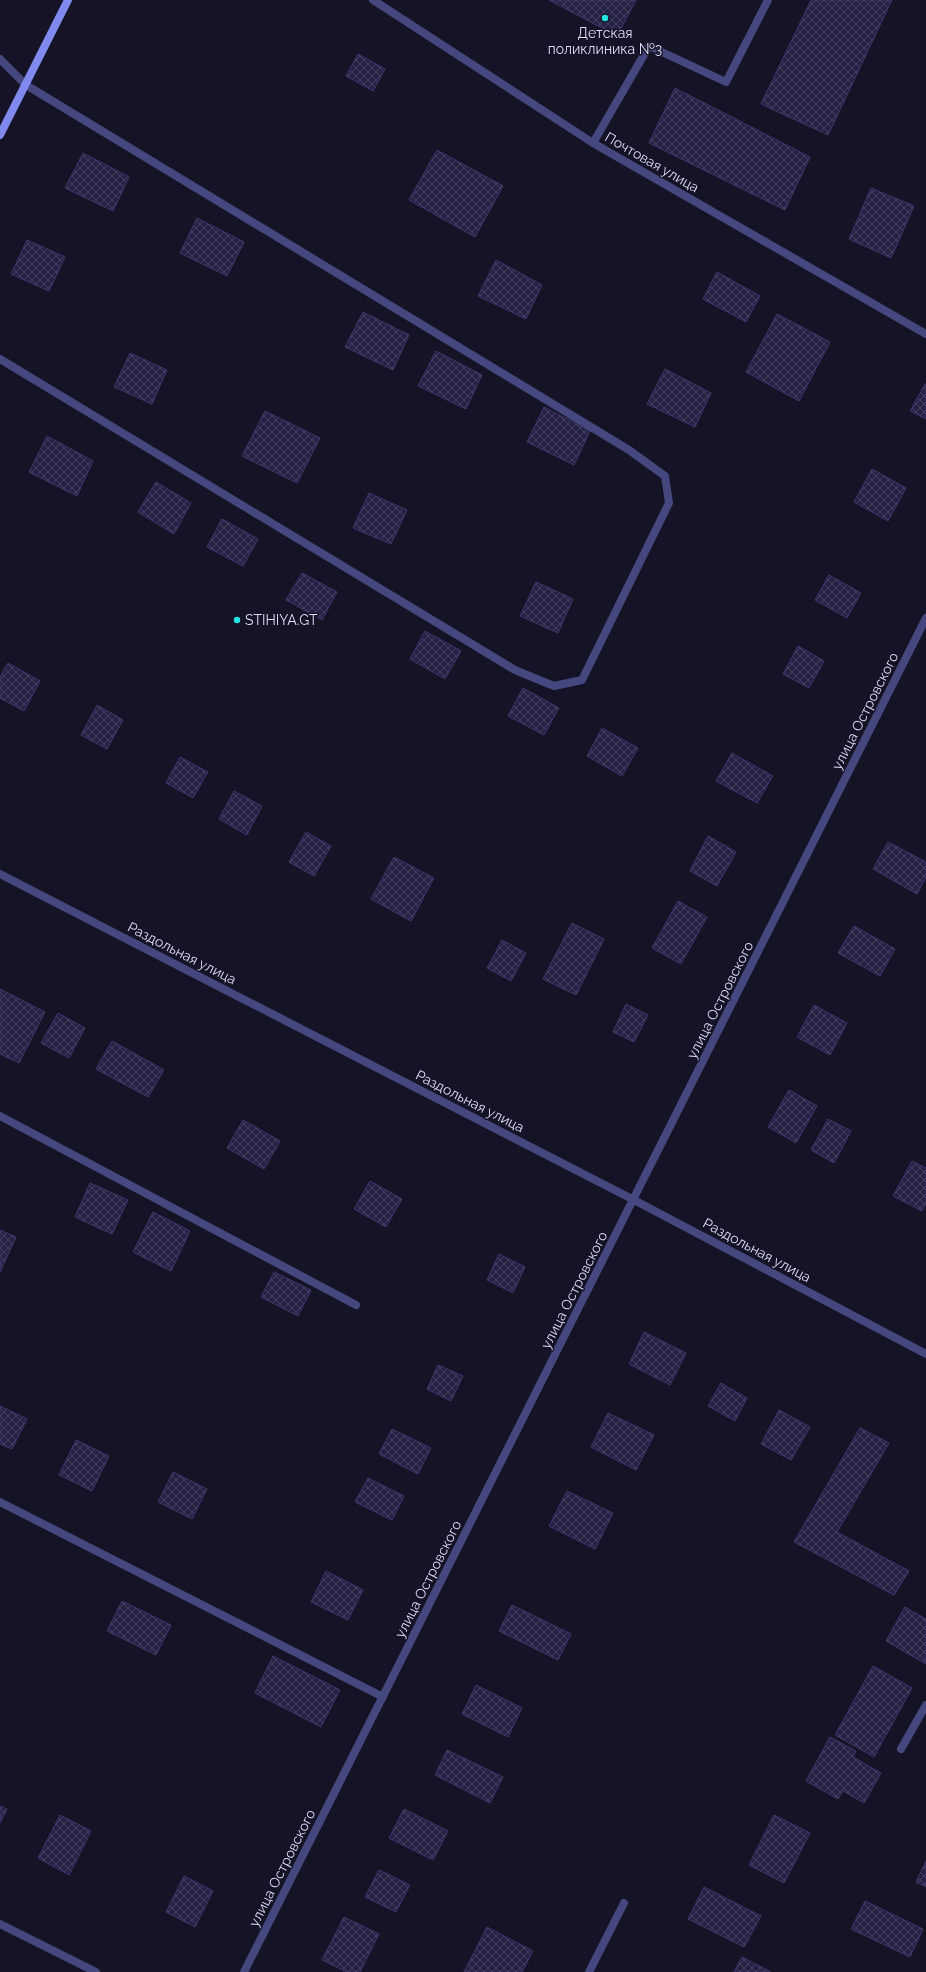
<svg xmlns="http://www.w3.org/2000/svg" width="926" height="1972" viewBox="0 0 926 1972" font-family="Raleway,sans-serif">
<defs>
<pattern id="building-cross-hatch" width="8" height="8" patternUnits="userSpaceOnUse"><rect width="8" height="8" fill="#252245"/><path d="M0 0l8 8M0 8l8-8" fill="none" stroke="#444261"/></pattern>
</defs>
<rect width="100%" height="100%" fill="#151326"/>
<g fill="url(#building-cross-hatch)" stroke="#3c376e">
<polygon points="549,0 636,0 617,36"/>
<polygon points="811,0 892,0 828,135 761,104"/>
<polygon points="358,54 385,69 373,91 346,76"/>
<polygon points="675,88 810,157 785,210 649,143"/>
<polygon points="437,150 503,186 475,237 409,200"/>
<polygon points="83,153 129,177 113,211 65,188"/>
<polygon points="871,188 914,206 891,258 849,239"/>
<polygon points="197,218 244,242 227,276 180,253"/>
<polygon points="27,240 65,257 49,291 11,274"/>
<polygon points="496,260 542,285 526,319 478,296"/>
<polygon points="717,272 760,296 746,322 703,299"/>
<polygon points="363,312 409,335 393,370 345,347"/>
<polygon points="777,314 830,342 799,401 746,372"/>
<polygon points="436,351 482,375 466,409 418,386"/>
<polygon points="130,353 167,370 152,404 114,387"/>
<polygon points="665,369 711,393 695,427 647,404"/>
<polygon points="925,384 926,384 926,419 910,411"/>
<polygon points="544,407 590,431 574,465 527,442"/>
<polygon points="265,411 320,438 297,483 242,456"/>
<polygon points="47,436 93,461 77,496 29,472"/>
<polygon points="872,469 906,488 888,521 854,502"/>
<polygon points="156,482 191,503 174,534 138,512"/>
<polygon points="369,493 407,510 391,544 353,528"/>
<polygon points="222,519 258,539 243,566 207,547"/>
<polygon points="302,573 337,592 322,620 286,600"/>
<polygon points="829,575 861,593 847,618 815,600"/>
<polygon points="536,582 573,599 558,633 520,616"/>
<polygon points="425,631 461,651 445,679 410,659"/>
<polygon points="798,646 824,661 809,688 783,674"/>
<polygon points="8,663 40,681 24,711 0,698 0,677"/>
<polygon points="523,688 559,708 544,735 508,716"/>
<polygon points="97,705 123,720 107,749 81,735"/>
<polygon points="602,728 638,748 622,776 587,756"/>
<polygon points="732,753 773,776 757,803 716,781"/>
<polygon points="180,757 208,772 193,798 166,783"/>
<polygon points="234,791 262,806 247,835 219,819"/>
<polygon points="306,832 331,846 314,876 289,862"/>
<polygon points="708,836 736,852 717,886 690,871"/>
<polygon points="888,842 926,862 926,877 917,894 873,869"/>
<polygon points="394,857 434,878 411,921 371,899"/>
<polygon points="678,901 707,917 681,964 652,948"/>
<polygon points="572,923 604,939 576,995 543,979"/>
<polygon points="854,926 895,949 880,976 838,953"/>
<polygon points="502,940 526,953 511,981 487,968"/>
<polygon points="0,989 45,1012 19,1063 0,1054"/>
<polygon points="626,1004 648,1015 634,1042 613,1032"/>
<polygon points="814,1005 847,1023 830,1055 797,1037"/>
<polygon points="58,1013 85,1028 69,1058 41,1043"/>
<polygon points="112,1041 164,1070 148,1097 96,1069"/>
<polygon points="789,1090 817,1106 796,1143 768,1127"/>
<polygon points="828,1119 851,1131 834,1163 811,1150"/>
<polygon points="243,1120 280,1141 264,1169 227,1148"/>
<polygon points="912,1161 926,1168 926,1203 922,1211 893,1196"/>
<polygon points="370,1181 402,1199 386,1227 354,1209"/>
<polygon points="90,1183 128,1200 112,1234 75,1217"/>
<polygon points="153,1212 190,1231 171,1271 133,1252"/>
<polygon points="0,1230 16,1237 0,1272"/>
<polygon points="499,1254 525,1267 513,1293 487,1280"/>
<polygon points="274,1272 311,1290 298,1316 261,1297"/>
<polygon points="644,1332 686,1353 670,1385 629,1364"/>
<polygon points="438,1365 463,1376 451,1401 427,1389"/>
<polygon points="721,1383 747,1398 735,1421 708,1406"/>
<polygon points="0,1406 27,1419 12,1449 0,1444"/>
<polygon points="779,1410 810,1427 791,1460 761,1444"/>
<polygon points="608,1413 654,1435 636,1470 591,1447"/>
<polygon points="860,1428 889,1443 837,1532 909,1571 894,1595 794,1542"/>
<polygon points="392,1429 431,1448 418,1474 379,1454"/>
<polygon points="76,1440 109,1456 92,1491 59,1475"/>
<polygon points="173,1472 207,1489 192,1519 158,1502"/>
<polygon points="368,1478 404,1496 392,1520 355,1502"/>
<polygon points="567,1491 613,1513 595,1549 549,1526"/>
<polygon points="326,1571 363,1590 348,1620 311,1602"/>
<polygon points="122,1601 171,1625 156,1655 107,1631"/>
<polygon points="512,1605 571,1634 558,1660 499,1631"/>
<polygon points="905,1607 926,1619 926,1664 886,1641"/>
<polygon points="273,1656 340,1690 321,1727 255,1693"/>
<polygon points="873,1666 912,1688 874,1757 835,1735"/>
<polygon points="476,1685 522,1708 508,1737 462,1714"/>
<polygon points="830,1737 856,1751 853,1757 881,1773 864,1803 843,1791 838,1799 806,1781"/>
<polygon points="447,1750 503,1777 490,1803 435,1775"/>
<polygon points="0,1806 7,1809 0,1823"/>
<polygon points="404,1809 448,1831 433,1860 389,1838"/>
<polygon points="60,1815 91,1831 69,1875 38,1858"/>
<polygon points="774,1815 810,1833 784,1883 749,1865"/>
<polygon points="926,1861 926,1887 916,1882"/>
<polygon points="379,1870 410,1885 396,1912 365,1897"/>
<polygon points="184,1876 213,1891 195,1927 166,1912"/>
<polygon points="704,1887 761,1916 744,1947 688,1919"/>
<polygon points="865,1901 923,1929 910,1957 851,1929"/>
<polygon points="344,1917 379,1934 360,1972 347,1972 322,1960"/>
<polygon points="487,1927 533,1951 522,1972 464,1972"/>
<polygon points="742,1957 771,1972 734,1972"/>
</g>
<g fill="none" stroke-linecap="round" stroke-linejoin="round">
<g stroke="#45487f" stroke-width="8">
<polyline points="0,59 26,85 629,450 665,476 669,503 582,680 554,686 515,670 0,359"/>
<polyline points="593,143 649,46 726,82 768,0"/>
<polyline points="0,1116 356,1305"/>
<polyline points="0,1502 383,1697"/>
<polyline points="901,1749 926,1705"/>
<polyline points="589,1972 624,1903"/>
</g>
<g stroke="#45487f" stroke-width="8">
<polyline points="373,0 593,143 926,334"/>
<polyline points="0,874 634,1200 926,1354"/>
</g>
<g stroke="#45487f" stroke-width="8">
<polyline points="0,1924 96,1972"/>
<polyline points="244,1972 926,618"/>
</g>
<polyline stroke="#8189ee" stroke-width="8" points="0,135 68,0"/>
</g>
<g fill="#23e0e1" stroke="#151326" stroke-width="1.5">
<circle cx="605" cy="18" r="4"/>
<circle cx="237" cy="620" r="4"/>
</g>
<g text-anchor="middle" stroke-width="3" stroke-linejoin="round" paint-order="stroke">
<g font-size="14" fill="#deddfa" stroke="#151326">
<text x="605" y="38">Детская<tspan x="605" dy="16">поликлиника №3</tspan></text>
<text x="245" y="625" text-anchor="start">STIHIYA.GT</text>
</g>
<g font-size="14" fill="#deddfa" stroke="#151326">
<text transform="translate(652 162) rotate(30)" y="5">Почтовая улица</text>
<text transform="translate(865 711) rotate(-63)" y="5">улица Островского</text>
<text transform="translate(182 953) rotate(27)" y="5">Раздольная улица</text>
<text transform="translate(720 1000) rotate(-63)" y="5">улица Островского</text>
<text transform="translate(470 1101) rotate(27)" y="5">Раздольная улица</text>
<text transform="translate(757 1250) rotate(28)" y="5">Раздольная улица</text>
<text transform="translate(574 1290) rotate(-63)" y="5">улица Островского</text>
<text transform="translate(428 1579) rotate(-63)" y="5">улица Островского</text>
<text transform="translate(282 1868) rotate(-63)" y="5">улица Островского</text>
</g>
</g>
</svg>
